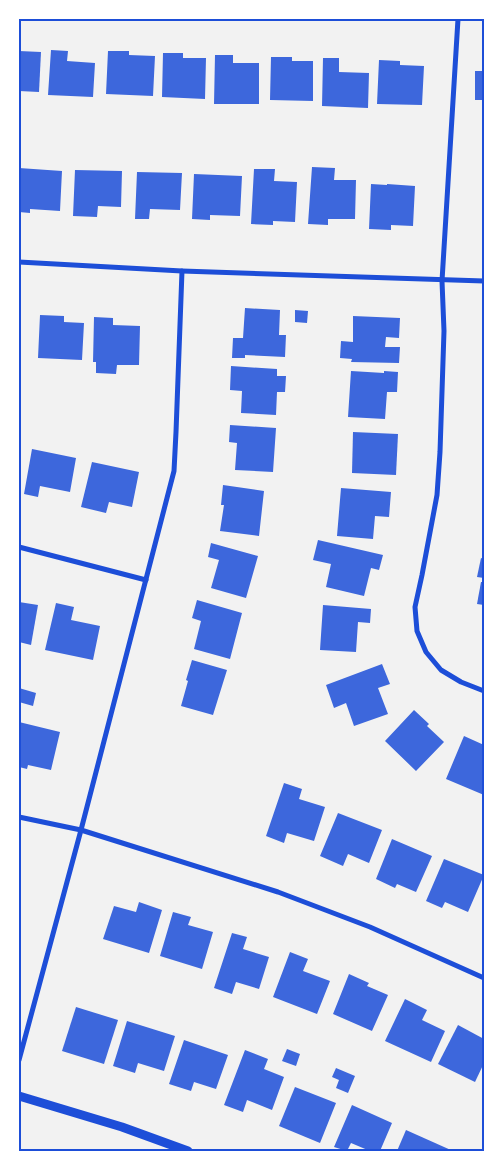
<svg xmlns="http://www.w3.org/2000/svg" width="503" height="1170" viewBox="0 0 503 1170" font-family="Rubik,sans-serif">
<rect width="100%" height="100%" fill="#f2f2f2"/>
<g fill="#3d67dc">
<polygon points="51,50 68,51 67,61 95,63 93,97 48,95"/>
<polygon points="19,51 41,52 39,92 19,91"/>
<polygon points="108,51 129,51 129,55 155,56 153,96 106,94"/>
<polygon points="163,53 183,53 183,58 206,58 205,99 162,97"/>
<polygon points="215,55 233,55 233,63 259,63 259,104 214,104"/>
<polygon points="271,57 292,57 292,61 313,61 313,101 270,100"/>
<polygon points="323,58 339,58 339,72 369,73 368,108 322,106"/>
<polygon points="379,60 400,61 400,65 424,66 422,105 377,104"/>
<rect x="475" y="71" width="9" height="29"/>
<polygon points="312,167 335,168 334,180 356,180 355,219 328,219 328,225 308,224"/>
<polygon points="19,168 62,171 60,211 30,209 30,213 19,212"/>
<polygon points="254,169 275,169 274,181 297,182 295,222 273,221 273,225 251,224"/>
<polygon points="75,170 122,171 121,207 98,206 97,217 73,216"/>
<polygon points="137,172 182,173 180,210 150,209 149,219 135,219"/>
<polygon points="194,174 242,176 240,216 210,215 210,220 192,219"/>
<polygon points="371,184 387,185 387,184 415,186 413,226 391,225 391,230 369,229"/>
<polygon points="245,308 280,310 279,335 286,335 285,357 245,355 245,358 232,358 233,338 243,338"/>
<polygon points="295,310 308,311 307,323 295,322"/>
<polygon points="40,315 64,316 64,322 84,323 82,360 38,358"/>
<polygon points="353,316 400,318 399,338 386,337 385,347 400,347 399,363 351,362 352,359 340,358 341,341 353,342"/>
<polygon points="94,317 113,318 113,325 140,326 139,365 117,365 116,374 96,373 96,362 93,362"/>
<polygon points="231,366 277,369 277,376 286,376 285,392 277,392 276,415 241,413 242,391 230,390"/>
<polygon points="351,371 384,373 384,371 398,372 397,392 387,392 385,419 348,417"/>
<polygon points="230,425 276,428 273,472 235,470 237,443 229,442"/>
<polygon points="353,432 398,434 396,475 352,473"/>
<polygon points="32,449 76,458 70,492 40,486 38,497 24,494"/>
<polygon points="92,462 139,472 132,507 109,502 106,513 81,507"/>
<polygon points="223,485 264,491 259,536 220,531 224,505 221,505"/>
<polygon points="341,488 391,492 389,517 375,516 373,539 337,536"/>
<polygon points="318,540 383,555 379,570 371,568 364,596 326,587 331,564 313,560"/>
<polygon points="211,543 258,556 246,598 211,588 219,560 208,557"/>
<polygon points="481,558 484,559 484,578 477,577"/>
<polygon points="481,582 484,582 484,605 477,604"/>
<polygon points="197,600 242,613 230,659 194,649 201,621 192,618"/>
<polygon points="19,602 38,605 31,645 19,642"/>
<polygon points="56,603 74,607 71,620 100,626 93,660 45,650"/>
<polygon points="323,605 371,609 370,623 358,622 356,652 320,650"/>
<polygon points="192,660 227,670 213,715 181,706 188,681 186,680"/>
<polygon points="382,664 390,684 378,688 388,714 354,726 346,703 334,708 326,685"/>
<polygon points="19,688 36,693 33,706 19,702"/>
<polygon points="414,710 429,724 427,726 444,742 416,771 385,741"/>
<polygon points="19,722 60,732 51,770 28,765 27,769 19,767"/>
<polygon points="464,736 484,745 484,755 483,759 484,759 484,795 446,779"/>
<polygon points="284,783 302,789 299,799 325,807 314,841 287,833 284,843 266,836"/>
<polygon points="338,813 382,830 369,863 348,854 343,866 320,856"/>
<polygon points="392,839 432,856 416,892 397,884 395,888 376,879"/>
<polygon points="444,859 484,875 468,912 445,902 442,908 426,901"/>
<polygon points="139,902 162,910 149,953 103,939 114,906 136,912"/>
<polygon points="173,912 191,917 188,925 213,932 202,969 160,956"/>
<polygon points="232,933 247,937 243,949 269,957 259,989 236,982 232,994 214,988"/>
<polygon points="290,952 308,959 303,971 330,981 317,1014 273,997"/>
<polygon points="349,974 369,983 367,986 388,995 372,1031 333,1014"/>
<polygon points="405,999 427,1010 422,1020 445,1031 431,1062 385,1041"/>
<polygon points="76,1007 118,1020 104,1064 62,1051"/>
<polygon points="127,1021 175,1036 164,1071 138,1063 135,1073 113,1066"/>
<polygon points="458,1025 484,1039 484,1063 475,1082 438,1064"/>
<polygon points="184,1040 228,1055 216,1089 194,1082 191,1091 169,1084"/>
<polygon points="287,1049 300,1054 296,1066 282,1061"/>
<polygon points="245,1050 268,1059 264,1069 284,1077 272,1110 247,1100 243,1112 224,1105"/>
<polygon points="336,1068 355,1076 348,1093 336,1088 339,1080 332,1077"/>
<polygon points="295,1087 336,1103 320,1143 279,1126"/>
<polygon points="352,1105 392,1123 380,1151 370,1151 351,1143 347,1151 334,1147"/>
<polygon points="406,1130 453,1151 397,1151"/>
</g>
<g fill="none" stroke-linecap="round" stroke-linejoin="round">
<g stroke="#1d4ed8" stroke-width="5">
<polyline points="458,19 442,281 444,331 440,452 437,495 422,575 415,607 417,631 426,652 441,670 461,682 484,691"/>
<polyline points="19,262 182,271 484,281"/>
<polyline points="19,547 146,580"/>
<polyline points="19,817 81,830 278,892 370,927 484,978"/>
<polyline points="19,1060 81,830 174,471 176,432 182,271"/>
</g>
<polyline stroke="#1d4ed8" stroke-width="9" points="19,1096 122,1127 188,1151"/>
</g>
<rect width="503" height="1170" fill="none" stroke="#ffffff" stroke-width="40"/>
<rect x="20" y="20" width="463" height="1130" fill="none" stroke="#1d4ed8" stroke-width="2"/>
</svg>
